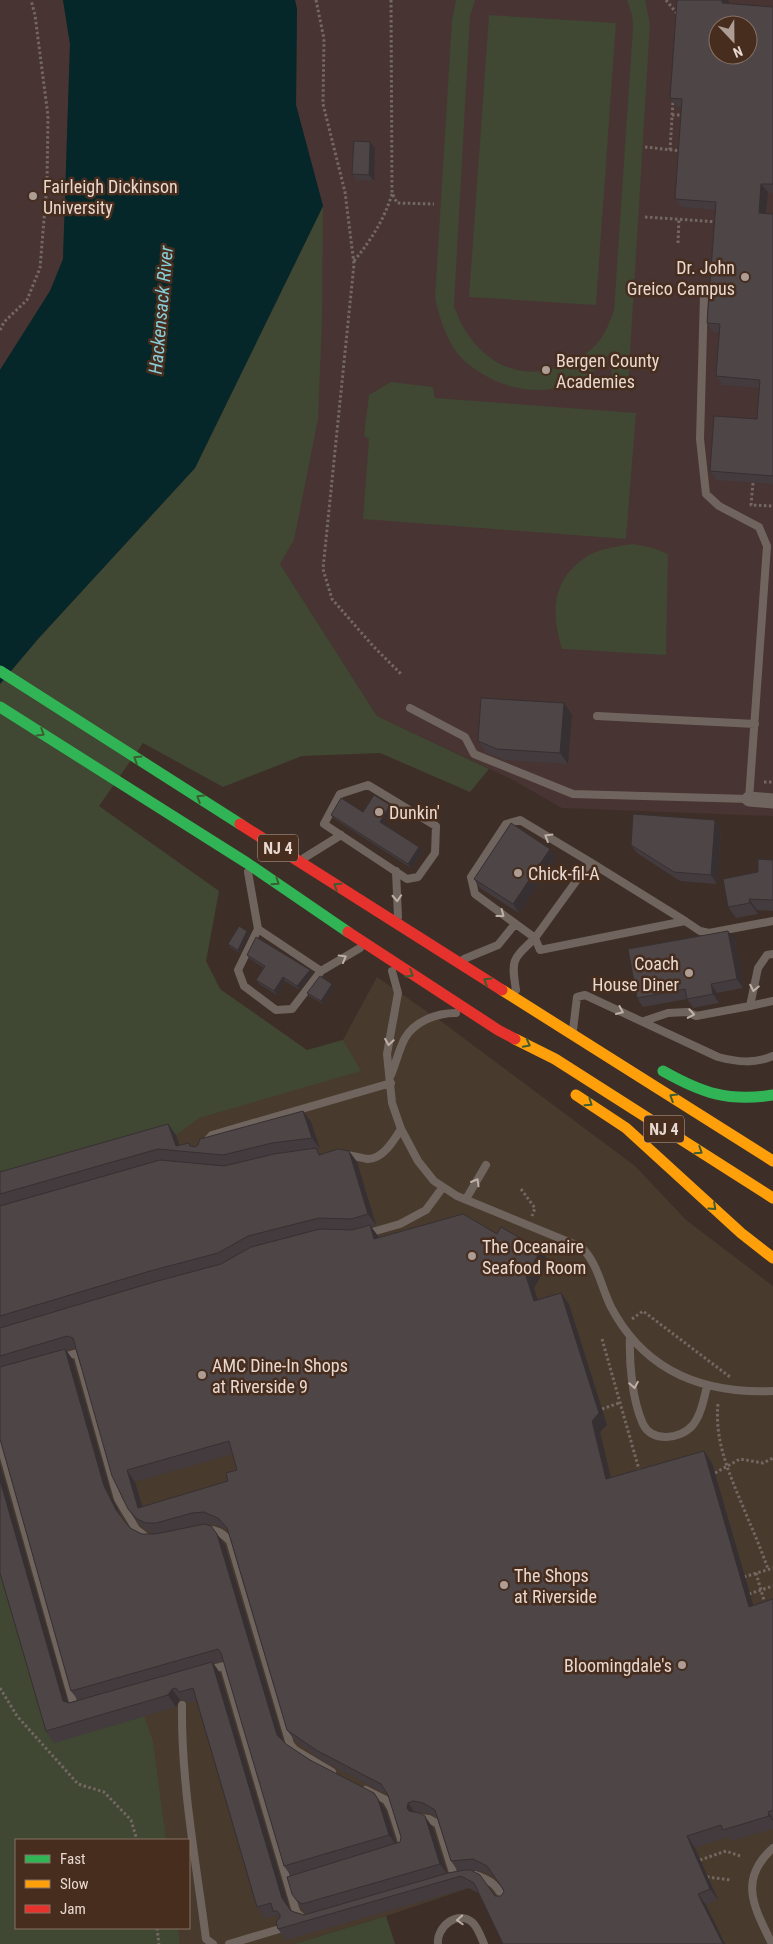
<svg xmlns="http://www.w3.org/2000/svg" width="773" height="1944" viewBox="0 0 773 1944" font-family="'Roboto Condensed',sans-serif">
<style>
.commercial{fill:#483a2d}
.education{fill:#483433;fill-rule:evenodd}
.green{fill:#404732}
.water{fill:#05272a}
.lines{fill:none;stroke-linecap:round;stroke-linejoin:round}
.path{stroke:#736862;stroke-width:3;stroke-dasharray:2.5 2.5;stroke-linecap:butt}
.lane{stroke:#70655e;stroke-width:8}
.street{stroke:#70655e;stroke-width:15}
.fast{stroke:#30b455;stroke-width:11}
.slow{stroke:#ff9f0a;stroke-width:11}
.jam{stroke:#e5322d;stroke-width:11}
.wall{fill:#433b3d;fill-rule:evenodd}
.shaded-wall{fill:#373032}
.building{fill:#4e4547;stroke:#373032;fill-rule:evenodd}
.oneway{stroke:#3e5c31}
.oneway2{stroke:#bfb0a7}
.poi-dot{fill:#ad9d94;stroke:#462d1e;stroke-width:2}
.labels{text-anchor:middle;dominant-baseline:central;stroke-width:5;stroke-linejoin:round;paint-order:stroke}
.shield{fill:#462d1e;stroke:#b8a59a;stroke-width:1}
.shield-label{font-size:16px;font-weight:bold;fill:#e9d8cf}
.poi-label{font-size:18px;fill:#e9d8cf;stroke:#462d1e;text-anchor:start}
.water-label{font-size:19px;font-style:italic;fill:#86cfda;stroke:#462d1e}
</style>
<rect width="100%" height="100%" fill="#3d2f27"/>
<path class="commercial" d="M377,977l65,45 193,144 51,54 87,66v658h-268l-23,-49 -13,-7 -83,28 -92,28h-155l-3,-16h53v-88h-69l-120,-66v-636l343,-98z"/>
<path class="education" d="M0,0h63l7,44 -7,216 -13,31 -50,79z
M295,0h478v816l-211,-8 -51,-29 -134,-63 -97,-152 14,-24 29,-334 -27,-101 1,-96zM718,25h30v30h-30z"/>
<path class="green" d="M456,0h19l-5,16 -16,290c17,49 59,80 110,59 13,-6 26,-12 35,-24 7,-9 11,-20 15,-31l19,-283 -1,-12 -5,-15h18l5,24 -22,363 -17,-2 1,-35c-7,9 -14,19 -23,25 -33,21 -72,19 -105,0 -10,-6 -20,-13 -27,-22 -12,-17 -18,-36 -22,-56l17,-277z
M489,15l127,8 -20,282 -127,-8z
M323,206l-1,115 -4,98 -24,121 -14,24 97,152 112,53 -19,23 -90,-39 -78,3 -79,31 -80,-44 -44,63 120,85 -13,70 14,28 87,61 36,-10 18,31 -162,47 -23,17 -176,51v-502l38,-45 157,-171z
M391,382l42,5 2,11 201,15 -10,126 -263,-20 6,-80 -5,-3 5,-41z
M633,544l20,4 15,6 -2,101 -104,-6c-10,-31 -11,-64 16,-86 4,-3 8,-7 13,-9 13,-6 27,-8 42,-10z
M0,1557l54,185 90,-26 9,25 13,99h-150v88h162l2,16h-180z
M386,1916l9,28h-101z"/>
<path class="water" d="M63,0h232l2,9 -1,96 27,101 -128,262 -157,171 -38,45v-314l50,-79 13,-32 7,-215z"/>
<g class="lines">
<path class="path" d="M316,0l8,39 -1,65 22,88 9,72 -31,305 9,30 41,47 28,28
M391,0l1,193 5,10 37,1
M666,0l12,15
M672,115h12
M645,147l36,4
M670,150l3,-49
M645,217l74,5
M678,243l1,-24
M354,261c17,-21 30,-41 38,-67
M0,330l4,-8 23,-22 13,-32 7,-85 1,-67 -13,-101 -4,-15
M753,483l-2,22 22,1
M764,782h9
M521,1189l14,19 -3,8
M632,1319l11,-8 87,66
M602,1339l38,134
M718,1404c-4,42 15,77 30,115 7,16 14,33 20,50
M602,1409l17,-6
M715,1473l25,-14 23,4 10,-5
M756,1573l9,31
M744,1577l29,-9
M749,1594l24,-8
M0,1688l17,28 61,68 26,8 27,28 6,20
M700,1860l26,-9 14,5
M707,1877l24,3
M157,1928l2,16"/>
<path class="lane" d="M410,708l55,29 9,17 99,40 176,5 18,-253 -8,-19 -40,-21 -13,-12 -6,-55 4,-144
M597,716l158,8
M368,785l68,41 -1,27 -17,24 -11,2 -83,-55 16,-30z
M304,858l37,-23
M396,871l2,46
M248,872l10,57 -20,41 6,16 32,24 16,-1 29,-38 39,-23
M685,921l-145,29 -5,-12 55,-76 95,59 15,10 9,2 64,-12
M258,929l63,42
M773,954l-6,1 -9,13 -8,38 23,-5
M464,959l34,-14 17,-21
M392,971l6,22 -11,61 5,49 9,26 17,32 16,20 23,15 124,51c17,16 20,40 30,60 34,65 92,87 162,84
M516,990c-5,-31 -4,-30 19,-52l-60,-44 -4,-17 35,-53 14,-4 70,42
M644,1021l24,-8 19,-1 9,4 54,-10
M573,1030l4,-33 8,-2 133,62c19,5 37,7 55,-1
M391,1075c5,-12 8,-26 14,-37 10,-17 32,-25 51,-25
M204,1144l8,-9 179,-52
M344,1155c8,0 16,3 24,4 15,0 26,-19 33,-30
M466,1199l20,-34
M365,1234l35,-10 26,-14 17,-23
M630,1336c-1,26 2,64 13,88 9,19 37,15 49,2 9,-10 12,-28 15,-40
M60,1358l17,-5 41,146 18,30 10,8
M0,1443l75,266 2,-1
M205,1530c12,-1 17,3 25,11l60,203 5,6 37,22
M208,1670l16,-4 71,242 2,5 7,6
M182,1705c-1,78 14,157 24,234l7,5
M366,1790l20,10 5,8 13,40
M420,1818l9,1 9,5 17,55 -3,1
M473,1874c20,7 24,11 33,29
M229,1944l54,-16
M438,1944c-2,-17 20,-35 35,-21 5,5 8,14 11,21
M772,1944c-17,-35 -35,-64 1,-96"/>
<path class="street" d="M749,799l24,2"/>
<path class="fast" d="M0,671l240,153
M0,707l247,156 101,69
M663,1071c39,22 65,31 110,24"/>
<path class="slow" d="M502,990l271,171
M515,1039l40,20 218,139
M576,1095l50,33 115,105 32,25"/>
<path class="jam" d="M240,824l262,166
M348,932l150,98 17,9"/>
</g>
<path class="wall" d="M677,0h51l1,2v2l44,3v186l-5,-1 -2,22h7v270l-57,-4 -6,-9 47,-52 2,-31 -37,-3 -6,-9 3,-44h-6l-6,-9 9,-113 -35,-3 -6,-8 7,-92h-6l-6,-9z
M370,142l5,6 -1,33 -18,-1 -4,-6z
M564,703l8,12 -4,49 -63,-4 -19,-7 -8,-12z
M390,805l3,4 -10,15 39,27 -11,17 -78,-50 -2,-3 32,-3z
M715,820l6,9 -4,55 -37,-3 -43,-28 -6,-8z
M556,857l-37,56 -39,-25 -6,-9z
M773,860v51l-16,-1 1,4 -22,4 -8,-11 30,-35z
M249,934l-9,19 -10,-6 -2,-3z
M735,939l8,49 -26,5 2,10 -26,5 -6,-9 -44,8 -6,-9z
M247,955l63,15 2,3 -12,17 -15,-9 -8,14 -18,-11 -3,-4 8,-12 -14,-9z
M334,987l-11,17 -14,-8 -2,-3z
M303,1111l8,11 9,27h-3l3,5 29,-3 8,11 19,63 -5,2 8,11 118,-4 44,16 8,11 -15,27 4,12 23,-7 8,11 38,121 -7,7 11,46 101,-15 41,142 20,-6v230l-42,12 -3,-4 -33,11 23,52 -12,5 19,39h-222l-25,-51 -9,-5 -183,52 -8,-11 1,-9 -3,-5 -11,4 -8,-12 -60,-206 -10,2 -3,-3h-4l-4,7 -122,36 -8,-12 22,-28 10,-3 -7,-9 -71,-252v-267l168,-48 8,11 3,10 12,1 4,1zM75,1348l53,161 8,11 9,10 9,4h-12l-12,-6 -8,-11 -10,-20 -39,-137 -7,-10zM233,1454l4,16 -9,11 -86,26 -7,-25zM206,1524h6l14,5 2,3 59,198 8,11 29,21 64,33 13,42 -1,5 -4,1 -10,-33 -4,-6 -72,-44 -24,-16 -3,-3 -58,-196 -8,-11zM224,1661l60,205 7,10 1,18 13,19 3,1 -4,1 -13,-4 -2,-2 -69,-236 -6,-9zM421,1812l10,2 6,4 14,43 7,10 -11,2 -14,-45 -14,-15zM473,1871h8l14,6 8,12 1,3 -3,4h-6z"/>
<path class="shaded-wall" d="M722,0h6l1,2 -1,10 -6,-9z
M370,142l5,6 -1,33 -5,-6z
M761,184l7,8 -3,30 -6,-9z
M564,703l8,12 -4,49 -8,-11z
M390,805l3,4 -11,17 -2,-4z
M715,820l6,9 -4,55 -6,-9z
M419,847l3,4 -11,17 -3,-4z
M550,849l6,8 -37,56 -6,-9z
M749,899l8,11 1,4 -8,-11z
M247,931l2,3 -9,19 -2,-3z
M728,931l7,8 8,49 -6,-9z
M310,970l2,3 -12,17 -3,-4z
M283,977l2,4 -8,14 -3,-4z
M332,984l2,3 -11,17 -2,-3z
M711,984l6,9 2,10 -6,-9z
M303,1111l8,11 9,27 -8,-11z
M168,1124l8,11 5,16 -5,-5z
M349,1151l8,11 19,63 -8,-11z
M370,1225l8,11 4,15 -8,-12z
M541,1250l8,11 -15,27 8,25 -8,-12 -8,-25z
M561,1293l8,11 38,121 -7,7 14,59 -8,-12z
M65,1349l8,11 39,137 12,25 -8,-12 -12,-24z
M704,1451l8,12 45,155 -8,-11z
M0,1464l71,249 -8,-12 -63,-221z
M127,1470l8,12 11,37 -8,-11z
M217,1534l8,11 60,201 -8,-11z
M212,1662l8,11 70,237 -8,-12z
M172,1689l8,11 -4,7 -8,-12z
M374,1793l12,17 11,36 -8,-11z
M408,1803l8,11 -1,6 -8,-12z
M768,1812l5,7v2l-4,-5z
M425,1816l8,12 15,47 -8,-11z
M687,1836l8,12 23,52 -8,-11z
M698,1894l8,11 19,39h-2z"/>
<path class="building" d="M677,0h45v3l51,4v177h-12l-2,29 14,1v262l-63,-5 4,-55 43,3 3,-39 -44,-4 4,-52 -13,-1 9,-121 -41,-3 7,-100 -12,-1zM718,25h30v30h-30z
M354,141l16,1 -1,33 -17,-1z
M481,698l83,5 -4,50 -63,-4 -19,-8z
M374,795l16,10 -10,17 39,25 -11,17 -77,-49 10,-17 22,14z
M633,814l82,6 -4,55 -37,-3 -43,-27z
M511,823l39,26 -37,55 -39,-25z
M758,859l15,1v40l-24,-1 1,4 -22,4 -5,-28 35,-7z
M239,926l8,5 -9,19 -10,-6z
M728,931l9,48 -26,5 2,10 -26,5 -2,-10 -48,9 -9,-49z
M256,937l54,33 -13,16 -14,-9 -9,14 -18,-11 9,-14 -18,-11z
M320,976l12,8 -11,17 -14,-8z
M303,1111l9,27 -40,5 -49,12 -65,-6 -158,45v-22l168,-48 8,22 13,-3 1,3 5,1 3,-2 2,-6z
M316,1148l3,7 19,-6 11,2 19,63 -17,5 -32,-1 -71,18 -30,17 -68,18 -150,45v-110l160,-46 64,6 50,-12z
M463,1214l34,20 4,-7 40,23 -15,26 8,25 27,-8 38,120 -7,8 14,58 98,-28 45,156 24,-8v211l-5,2 1,4 -46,14 -2,-5 -34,11 23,53 -12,5 25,50h-220l-29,-61 -13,-7 -183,53 -2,-7 4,-4v-3l-3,-4h-4l-2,-8 -14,4 -64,-219 -14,4 -3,-4 -4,1 -4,6 -122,36 -46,-158v-93l63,221 6,2 143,-41 70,236 9,13 13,4 144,-42 17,-3h6l9,5 15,21h6l3,-4 -1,-3 -16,-23 -14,-7 -22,2 -16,-51 -12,-7 -10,-2 -5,2 -1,5 2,3 10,2 6,3 15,48 -138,40 -5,-3 -5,-7 -5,-17 113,-35 1,-5 -13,-42 -7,-11 -65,-34 -29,-20 -57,-193 -3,-9 -9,-10 -14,-6 -12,1 -36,10h-10l-9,-4 -9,-10 -16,-33 -39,-138 -6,-2 -67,20v-28l154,-46 67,-18 30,-17 69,-18 32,1 18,-5 4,14zM229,1441l8,29 -11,3 2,8 -90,27 -11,-38z
M65,1349l39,137 12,24 14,18 12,6h14l48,-10 7,2 6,8 60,201 9,9 24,16 64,33 4,6 11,36 -105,31 -63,-213 -3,-4 -147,42 -71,-252v-72z"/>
<defs><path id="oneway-chevron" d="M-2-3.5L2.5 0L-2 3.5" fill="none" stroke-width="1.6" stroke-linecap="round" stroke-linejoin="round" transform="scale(1.25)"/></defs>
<g class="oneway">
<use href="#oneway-chevron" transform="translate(41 733) rotate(32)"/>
<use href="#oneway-chevron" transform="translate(137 759) rotate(-148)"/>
<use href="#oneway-chevron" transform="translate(200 798) rotate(-148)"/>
<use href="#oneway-chevron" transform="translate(276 882) rotate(34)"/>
<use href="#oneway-chevron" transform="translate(337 886) rotate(-147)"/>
<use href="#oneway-chevron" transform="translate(410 974) rotate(32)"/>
<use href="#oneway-chevron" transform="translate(487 981) rotate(-148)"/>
<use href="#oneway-chevron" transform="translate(527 1044) rotate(27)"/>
<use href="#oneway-chevron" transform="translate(673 1097) rotate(-148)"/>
<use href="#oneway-chevron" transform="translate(589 1103) rotate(34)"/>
<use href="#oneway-chevron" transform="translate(699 1151) rotate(33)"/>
<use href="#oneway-chevron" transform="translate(713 1207) rotate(42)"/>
</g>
<g class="oneway2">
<use href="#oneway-chevron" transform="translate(548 837) rotate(-149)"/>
<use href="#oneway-chevron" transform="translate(397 898) rotate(87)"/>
<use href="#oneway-chevron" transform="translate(501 914) rotate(37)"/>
<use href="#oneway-chevron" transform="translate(343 958) rotate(-29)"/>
<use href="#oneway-chevron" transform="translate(754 988) rotate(101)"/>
<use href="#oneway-chevron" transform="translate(620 1011) rotate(24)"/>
<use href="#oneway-chevron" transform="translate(691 1014) rotate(10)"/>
<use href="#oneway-chevron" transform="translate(389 1042) rotate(99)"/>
<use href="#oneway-chevron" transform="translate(476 1182) rotate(-60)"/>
<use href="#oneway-chevron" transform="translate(634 1385) rotate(80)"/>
<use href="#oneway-chevron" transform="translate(460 1920) rotate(177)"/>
</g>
<g class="poi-dot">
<circle cx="33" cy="196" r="5"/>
<circle cx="745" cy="277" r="5"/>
<circle cx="546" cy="370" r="5"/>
<circle cx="379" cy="812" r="5"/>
<circle cx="518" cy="873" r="5"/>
<circle cx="689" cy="973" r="5"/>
<circle cx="472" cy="1256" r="5"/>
<circle cx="202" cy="1375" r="5"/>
<circle cx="504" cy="1585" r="5"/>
<circle cx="682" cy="1665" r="5"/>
</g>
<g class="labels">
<g class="shield">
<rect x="258" y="834.5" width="40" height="27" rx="4"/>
<rect x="644" y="1115.5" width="40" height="27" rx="4"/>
</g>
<g class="shield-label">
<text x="278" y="848">NJ 4</text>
<text x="664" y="1129">NJ 4</text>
</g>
<g class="poi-label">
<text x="43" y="186">Fairleigh Dickinson<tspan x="43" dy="21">University</tspan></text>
<text x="735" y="267" text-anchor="end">Dr. John<tspan x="735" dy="21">Greico Campus</tspan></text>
<text x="556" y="360">Bergen County<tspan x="556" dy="21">Academies</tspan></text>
<text x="389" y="812">Dunkin'</text>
<text x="528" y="873">Chick-fil-A</text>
<text x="679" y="963" text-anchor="end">Coach<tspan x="679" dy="21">House Diner</tspan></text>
<text x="482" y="1246">The Oceanaire<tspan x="482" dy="21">Seafood Room</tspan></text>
<text x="212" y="1365">AMC Dine-In Shops<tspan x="212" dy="21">at Riverside 9</tspan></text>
<text x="514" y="1575">The Shops<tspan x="514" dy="21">at Riverside</tspan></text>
<text x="672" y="1665" text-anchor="end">Bloomingdale's</text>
</g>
<g class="water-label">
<text transform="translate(161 310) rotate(-85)">Hackensack River</text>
</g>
</g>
<rect x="15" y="1839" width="175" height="90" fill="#462d1e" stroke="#877165"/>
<rect x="25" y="1855" width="25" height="8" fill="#30b455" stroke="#877165"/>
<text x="60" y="1864" font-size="15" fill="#e9d8cf">Fast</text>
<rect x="25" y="1880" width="25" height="8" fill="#ff9f0a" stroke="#877165"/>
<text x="60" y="1889" font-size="15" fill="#e9d8cf">Slow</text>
<rect x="25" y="1905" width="25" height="8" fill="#e5322d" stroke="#877165"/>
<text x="60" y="1914" font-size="15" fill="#e9d8cf">Jam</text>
<g transform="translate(733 40) rotate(158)"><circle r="24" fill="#462d1e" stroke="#877165"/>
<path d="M0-4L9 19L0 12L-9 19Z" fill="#ad9d94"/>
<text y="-8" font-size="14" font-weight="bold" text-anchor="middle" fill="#e9d8cf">N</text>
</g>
</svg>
